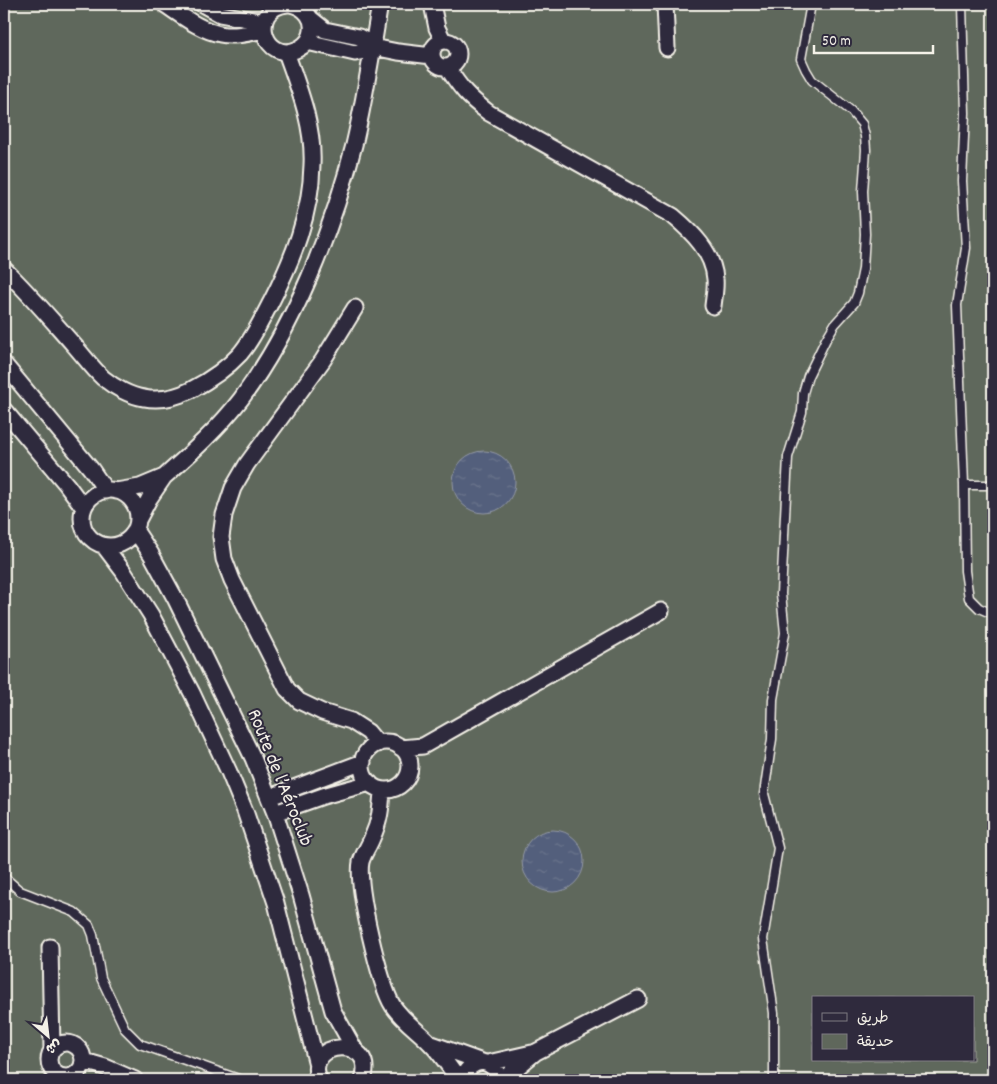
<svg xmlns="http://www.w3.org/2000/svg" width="997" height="1084" viewBox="0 0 997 1084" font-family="Dekko,'Playpen Sans Arabic',sans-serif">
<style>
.green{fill:#5f675b;stroke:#aaaca2;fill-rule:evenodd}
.water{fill:url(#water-ripples);stroke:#9399a7}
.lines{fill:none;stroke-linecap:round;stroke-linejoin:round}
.service-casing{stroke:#f4f1e8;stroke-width:11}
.minor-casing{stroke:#f4f1e8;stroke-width:19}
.service{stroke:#2f2a3d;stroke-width:8}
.minor{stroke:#2f2a3d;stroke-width:15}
.labels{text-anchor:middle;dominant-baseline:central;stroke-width:4;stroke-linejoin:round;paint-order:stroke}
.street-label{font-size:20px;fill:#f4f1e8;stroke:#2f2a3d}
</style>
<defs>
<pattern id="water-ripples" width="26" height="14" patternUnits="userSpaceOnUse" patternTransform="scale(1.25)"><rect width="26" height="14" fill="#535f7b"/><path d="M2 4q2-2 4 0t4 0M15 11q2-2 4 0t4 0" fill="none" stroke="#6c768e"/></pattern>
</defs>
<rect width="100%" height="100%" fill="#2f2a3d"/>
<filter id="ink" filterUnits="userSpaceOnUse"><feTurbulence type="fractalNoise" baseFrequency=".02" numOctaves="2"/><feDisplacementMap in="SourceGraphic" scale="10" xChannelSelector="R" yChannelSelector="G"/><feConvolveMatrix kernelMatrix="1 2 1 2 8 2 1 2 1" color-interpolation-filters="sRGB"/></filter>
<g filter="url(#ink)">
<path class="green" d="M4,4h989v1076h-989zM813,998h160v62h-160z"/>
<path class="water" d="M453 482a31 31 0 1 1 62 0a31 31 0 1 1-62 0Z
M522 861a31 31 0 1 1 62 0a31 31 0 1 1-62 0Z"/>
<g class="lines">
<defs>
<path id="service" d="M962,4l3,109 -3,68 4,67 -9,57 7,180 1,86 4,27 10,10 14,6
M964,485h29
M4,877l16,14 54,21 15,13 4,10 8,43 24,51 15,15 101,36
M774,1080v-67l-11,-74 15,-91 -14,-54 8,-55 1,-40 12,-66 -4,-39 7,-137 14,-45 1,-19 5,-17 18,-37 9,-15 19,-21 4,-10 5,-24 2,-35 -2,-43 3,-41 -1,-14 -3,-12 -11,-13 -39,-31 -6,-10 -5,-11 10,-55"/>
<path id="minor" d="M164,4c17,11 35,26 56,30 14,3 30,-1 44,-4
M202,4l18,10 44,8
M287,4c-40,5 -22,61 11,45 6,-3 11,-8 13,-14 5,-16 -6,-28 -21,-31
M432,4l5,24 6,12
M665,4l2,44
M310,18l15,12 34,7 19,11 20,4 34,4
M432 54a13 13 0 1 1 26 0a13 13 0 1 1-26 0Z
M307,42l48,11 23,-5
M447,67c14,22 21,30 42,46l184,103c19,16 40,36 42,63 1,8 -1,18 -2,27
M4,269c24,23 46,49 69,75 10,11 19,24 30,34 11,9 27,18 41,20 16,3 33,-1 47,-8 17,-9 36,-22 49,-36 13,-15 22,-35 31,-52 22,-43 40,-88 41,-137 2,-39 -13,-76 -26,-113
M355,308l-32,52 -76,104 -14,24 -9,27 -3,22 3,22 8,21 55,109 12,12 23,11 29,9 17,11 10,12
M4,364l87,105 15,22
M4,410l63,75 17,23
M164,477c27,-24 55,-49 77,-78 53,-71 91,-168 113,-254 11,-46 18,-94 26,-141
M82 518a28 28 0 1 1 56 0a28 28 0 1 1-56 0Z
M116,491l24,-4 24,-10 -15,22 -11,21
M135,530l16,24 25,46 77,158 22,55 26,82 32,116 23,41
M104,546l19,25 28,44 41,78 37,79 16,39 31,92 41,162
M362 766a24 24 0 1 1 48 0a24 24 0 1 1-48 0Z
M401,748l22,-2 238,-135
M382,790c-1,18 -2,31 -10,48 -3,8 -9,16 -11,24 -5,24 19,124 32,144 11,16 26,25 38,38 11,11 19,24 28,36
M270,797l93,-35
M275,813l48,-17 47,-13
M50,947l2,102
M49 1060a17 17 0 1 1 34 0a17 17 0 1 1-34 0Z
M432,1044l50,18
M84,1061l21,6 30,13
M488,1063l44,-10
M319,1080c-17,-40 59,-46 44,0
M464,1080c0,-11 8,-16 18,-18 10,2 16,8 16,18
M502,1080l34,-28 102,-53"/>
</defs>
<use href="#service" class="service-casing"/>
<use href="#minor" class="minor-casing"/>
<use href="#service" class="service"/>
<use href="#minor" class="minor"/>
</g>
</g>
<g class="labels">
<g class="street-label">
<text transform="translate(279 778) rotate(68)">Route de l’Aéroclub</text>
</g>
</g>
<rect width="997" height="1084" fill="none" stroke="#2f2a3d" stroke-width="20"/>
<rect x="10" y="10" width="977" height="1064" fill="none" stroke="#f4f1e8" stroke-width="2" filter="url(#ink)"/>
<rect x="812" y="996" width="162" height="65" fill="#2f2a3d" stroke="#7e7a81"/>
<rect x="822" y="1013" width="25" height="8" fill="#2f2a3d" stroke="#7e7a81"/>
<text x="857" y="1022" font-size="15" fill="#f4f1e8">طريق</text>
<rect x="822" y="1034" width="25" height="15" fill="#5f675b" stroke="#7e7a81"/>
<text x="857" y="1046" font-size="15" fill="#f4f1e8">حديقة</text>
<g transform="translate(48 1036) rotate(152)" stroke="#2f2a3d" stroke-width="4" paint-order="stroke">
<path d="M0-4L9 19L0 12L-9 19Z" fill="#f4f1e8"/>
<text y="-8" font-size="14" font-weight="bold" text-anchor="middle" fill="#f4f1e8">ش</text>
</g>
<path d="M814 45v8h119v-8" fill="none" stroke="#f4f1e8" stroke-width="2.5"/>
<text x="822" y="45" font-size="15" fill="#f4f1e8" stroke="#2f2a3d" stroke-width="4" paint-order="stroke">50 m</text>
</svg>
